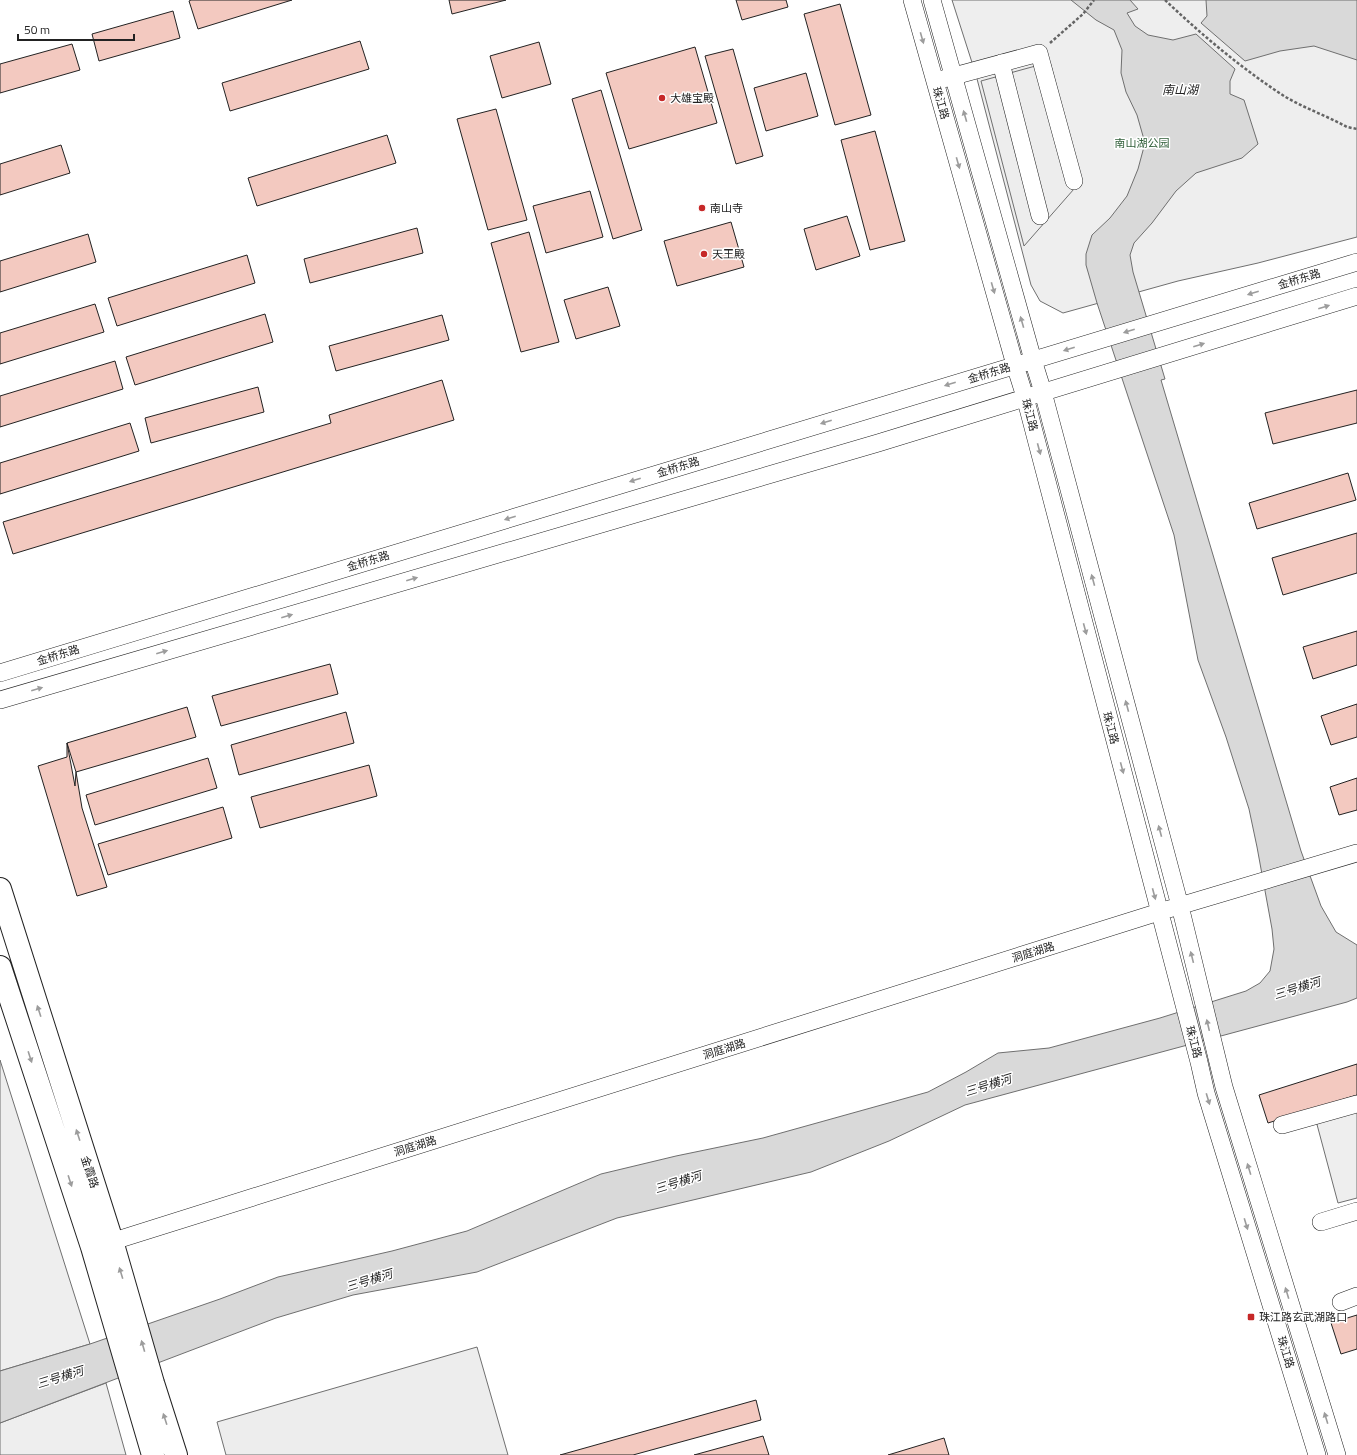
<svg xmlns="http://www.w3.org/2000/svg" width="1357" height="1455" viewBox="0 0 1357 1455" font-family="'Titillium Web','Noto Sans SC',sans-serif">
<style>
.green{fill:#eee;stroke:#6f6f6f}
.parking{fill:#ededed;stroke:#6f6f6f}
.water{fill:#d9d9d9;stroke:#6f6f6f}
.building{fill:#f3c9c0;stroke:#222}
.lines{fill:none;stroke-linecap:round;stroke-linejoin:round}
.minor-casing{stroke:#222;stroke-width:18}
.major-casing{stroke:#222;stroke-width:24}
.path{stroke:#646464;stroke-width:2.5;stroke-dasharray:3 2;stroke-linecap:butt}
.minor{stroke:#fff;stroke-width:17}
.major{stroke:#fff;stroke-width:22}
.oneway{fill:#9c9c9c}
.poi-dot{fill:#c62828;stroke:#fff;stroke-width:1.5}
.labels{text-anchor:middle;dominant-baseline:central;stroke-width:3;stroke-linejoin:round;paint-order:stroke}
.poi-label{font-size:11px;fill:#222;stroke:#fff;text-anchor:start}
.street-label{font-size:11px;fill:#222;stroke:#fff}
.park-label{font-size:11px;fill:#2f5e38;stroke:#fff}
.water-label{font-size:12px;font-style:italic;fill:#222;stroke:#fff}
</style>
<rect width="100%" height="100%" fill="#fff"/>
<path class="green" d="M952,0h405v237l-99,26 -80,18 -115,32 -23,-12 -9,-16 -55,-210z
M0,1060l90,284 -90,27z
M1357,1106v92l-19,5 -23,-86z
M106,1383l20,72h-126v-32z"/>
<path class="parking" d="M1050,62l31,119 -57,65 -43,-165z
M477,1347l31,108h-282l-9,-33z"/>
<path class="water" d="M1071,0h59l8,9 -11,4 8,13 13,9 25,5 23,-6 39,35 -5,12v13l14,6 14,44 -16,14 -46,15 -20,18 -24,32 -18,20 -4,12 3,17 32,107 -4,1 140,471 20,55 15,26 21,13v53l-10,4 -382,103 -76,36 -78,31 -194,46 -140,54 -124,23 -77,23 -276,105v-52l90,-27 130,-45 58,-22 114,-26 75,-20 134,-57 75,-18 87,-18 165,-46 38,-20 32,-19 51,-5 111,-30 86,-27 14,-8 10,-12 4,-22 -2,-20 -15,-82 -8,-38 -23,-72 -28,-77 -24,-125 -77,-232 -11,-38v-11l6,-19 18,-17 17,-22 11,-27 7,-26 -8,-28 -11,-23 -5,-19 1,-23 -8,-20 -18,-10z
M1206,0h151v60l-43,-14 -34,5 -35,10 -44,-38 6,-7z"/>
<path class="building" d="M191,0h101l-94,29 -9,-28z
M449,0h57l-54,14z
M736,0h50l2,7 -46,13z
M840,4l31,111 -36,10 -31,-111z
M173,11l7,27 -81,23 -7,-27z
M360,41l9,28 -139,42 -8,-28z
M539,42l12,42 -49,14 -12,-42z
M72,44l8,26 -80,23v-29z
M695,47l22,76 -88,26 -23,-76z
M733,49l30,107 -27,8 -31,-108z
M806,73l12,43 -52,15 -12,-43z
M601,90l41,140 -29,9 -41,-140z
M496,109l31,111 -39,10 -31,-111z
M875,131l30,110 -35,9 -29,-110z
M387,135l9,28 -139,43 -9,-28z
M61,145l9,28 -70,22v-31z
M590,191l13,46 -57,16 -13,-47z
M847,216l13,40 -44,14 -12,-41z
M731,222l13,45 -67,19 -13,-45z
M417,228l6,25 -113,30 -6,-24z
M529,232l30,110 -38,10 -30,-109z
M88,234l8,28 -96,30v-31z
M247,255l8,28 -138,43 -9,-28z
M608,287l12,39 -44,13 -12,-39z
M95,304l9,28 -104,32v-31z
M265,314l8,28 -138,43 -9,-28z
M442,315l7,25 -113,31 -7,-25z
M115,361l8,28 -123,38v-31z
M442,380l12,40 -441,134 -10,-32 328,-99 -2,-8z
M258,387l6,25 -113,31 -6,-25z
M1357,390v33l-84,21 -8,-31z
M130,423l9,28 -139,43v-31z
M1348,473l8,27 -99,29 -8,-26z
M1357,533v40l-74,22 -11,-37z
M1357,631v34l-44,14 -10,-32z
M330,664l8,30 -117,32 -9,-30z
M1357,704v33l-26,8 -10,-29z
M187,707l9,30 -120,35 -9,-29z
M346,712l8,31 -115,32 -8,-30z
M67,743l8,43 1,-14 6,36 25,79 -30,9 -39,-130 29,-9z
M208,758l9,30 -122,37 -9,-30z
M369,765l8,31 -117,32 -9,-31z
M1357,778v32l-18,5 -9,-28z
M223,807l9,31 -124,37 -10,-31z
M1357,1064v31l-89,28 -9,-28z
M1357,1315v34l-16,5 -10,-31z
M756,1400l5,20 -128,35h-73z
M763,1436l6,19h-75z
M944,1438l5,17h-61z"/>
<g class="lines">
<defs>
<path id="minor" d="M912,0l103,365 10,32 174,665 7,31 111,362
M932,0l101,360 10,32 137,514 44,181 113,368
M1001,63l39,153
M943,79l96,-26 35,128
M0,673l1357,-411
M0,700l878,-257 479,-147
M1282,1125l75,-21
M1321,1222l36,-11
M101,1245l1058,-333 198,-59
M1341,1302l16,-6"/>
<path id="major" d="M0,889l112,352 41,142 23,72
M0,967l92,280 61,208"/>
</defs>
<use href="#minor" class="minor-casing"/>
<use href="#major" class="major-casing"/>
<path class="path" d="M1165,0c37,35 76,68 119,96 20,12 43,20 63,31l10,2
M1050,43l33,-29 11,-14"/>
<use href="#minor" class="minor"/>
<use href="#major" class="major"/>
</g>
<defs><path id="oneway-solid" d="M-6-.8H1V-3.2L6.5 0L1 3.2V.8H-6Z"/></defs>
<g class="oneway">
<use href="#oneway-solid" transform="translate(922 38) rotate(74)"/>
<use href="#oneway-solid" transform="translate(965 116) rotate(-106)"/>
<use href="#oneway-solid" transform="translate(958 163) rotate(74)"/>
<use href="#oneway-solid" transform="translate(993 288) rotate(74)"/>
<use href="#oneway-solid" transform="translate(1253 293) rotate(163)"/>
<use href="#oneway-solid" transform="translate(1324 307) rotate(-17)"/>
<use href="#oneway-solid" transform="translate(1022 322) rotate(-106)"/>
<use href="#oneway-solid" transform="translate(1129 331) rotate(163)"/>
<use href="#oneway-solid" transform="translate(1199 345) rotate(-17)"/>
<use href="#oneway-solid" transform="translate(1069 349) rotate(163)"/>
<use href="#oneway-solid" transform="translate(950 384) rotate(163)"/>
<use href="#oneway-solid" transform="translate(826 422) rotate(163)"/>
<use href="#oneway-solid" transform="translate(1039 449) rotate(75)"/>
<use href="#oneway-solid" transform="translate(635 480) rotate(163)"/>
<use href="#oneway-solid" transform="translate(510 518) rotate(163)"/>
<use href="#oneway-solid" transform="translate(412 579) rotate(-16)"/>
<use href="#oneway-solid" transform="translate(1093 580) rotate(-105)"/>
<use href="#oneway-solid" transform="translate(287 616) rotate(-16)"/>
<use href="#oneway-solid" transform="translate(1085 629) rotate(75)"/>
<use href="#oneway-solid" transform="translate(162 652) rotate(-16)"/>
<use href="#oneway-solid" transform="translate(37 689) rotate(-16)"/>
<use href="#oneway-solid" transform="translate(1127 706) rotate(-105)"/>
<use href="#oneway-solid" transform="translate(1122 768) rotate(75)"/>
<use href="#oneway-solid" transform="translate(1160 831) rotate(-105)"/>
<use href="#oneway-solid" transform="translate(1154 894) rotate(75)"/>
<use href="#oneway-solid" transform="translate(1192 957) rotate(-104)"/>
<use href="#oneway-solid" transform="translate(39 1011) rotate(-108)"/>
<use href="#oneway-solid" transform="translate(1208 1025) rotate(-103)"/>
<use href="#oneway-solid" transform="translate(30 1057) rotate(72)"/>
<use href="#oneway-solid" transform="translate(1208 1099) rotate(73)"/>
<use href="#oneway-solid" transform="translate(78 1135) rotate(-108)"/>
<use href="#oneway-solid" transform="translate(1249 1169) rotate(-107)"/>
<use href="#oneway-solid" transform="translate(70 1181) rotate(72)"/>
<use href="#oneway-solid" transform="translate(1246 1224) rotate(73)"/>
<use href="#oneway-solid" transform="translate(121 1273) rotate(-107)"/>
<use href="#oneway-solid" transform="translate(1287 1293) rotate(-107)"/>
<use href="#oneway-solid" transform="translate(143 1346) rotate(-106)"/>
<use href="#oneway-solid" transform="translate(1326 1418) rotate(-107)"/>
<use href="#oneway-solid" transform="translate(165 1419) rotate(-108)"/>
</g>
<g class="poi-dot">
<circle cx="662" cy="98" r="4"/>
<circle cx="702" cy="208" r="4"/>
<circle cx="704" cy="254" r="4"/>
<rect x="1247" y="1313" width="8" height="8" rx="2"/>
</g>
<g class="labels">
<g class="poi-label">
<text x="670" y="98">大雄宝殿</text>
<text x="710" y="208">南山寺</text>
<text x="712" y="254">天王殿</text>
<text x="1259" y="1317">珠江路玄武湖路口</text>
</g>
<g class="street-label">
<text transform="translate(941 103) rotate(74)">珠江路</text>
<text transform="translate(1299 279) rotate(-17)">金桥东路</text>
<text transform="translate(989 373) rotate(-17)">金桥东路</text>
<text transform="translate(1030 415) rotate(75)">珠江路</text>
<text transform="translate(678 467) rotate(-17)">金桥东路</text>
<text transform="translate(368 561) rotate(-17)">金桥东路</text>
<text transform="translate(58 655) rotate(-17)">金桥东路</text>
<text transform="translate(1111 728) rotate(75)">珠江路</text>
<text transform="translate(1033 952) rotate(-17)">洞庭湖路</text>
<text transform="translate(1194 1042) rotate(75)">珠江路</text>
<text transform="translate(724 1049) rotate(-17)">洞庭湖路</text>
<text transform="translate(415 1146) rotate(-17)">洞庭湖路</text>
<text transform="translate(90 1172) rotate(72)">金霞路</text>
<text transform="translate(1286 1352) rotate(73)">珠江路</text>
</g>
<g class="park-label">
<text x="1142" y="143">南山湖公园</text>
</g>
<g class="water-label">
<text x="1180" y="89">南山湖</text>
<text transform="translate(1297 988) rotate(-17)">三号横河</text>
<text transform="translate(988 1085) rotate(-17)">三号横河</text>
<text transform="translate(678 1182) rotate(-17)">三号横河</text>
<text transform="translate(369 1280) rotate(-17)">三号横河</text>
<text transform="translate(60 1377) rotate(-17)">三号横河</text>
</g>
</g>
<path d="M18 34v6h116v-6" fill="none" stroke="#222222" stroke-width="2"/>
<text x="24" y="34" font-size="12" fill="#222222" stroke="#ffffff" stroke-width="3" paint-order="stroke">50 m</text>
</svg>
